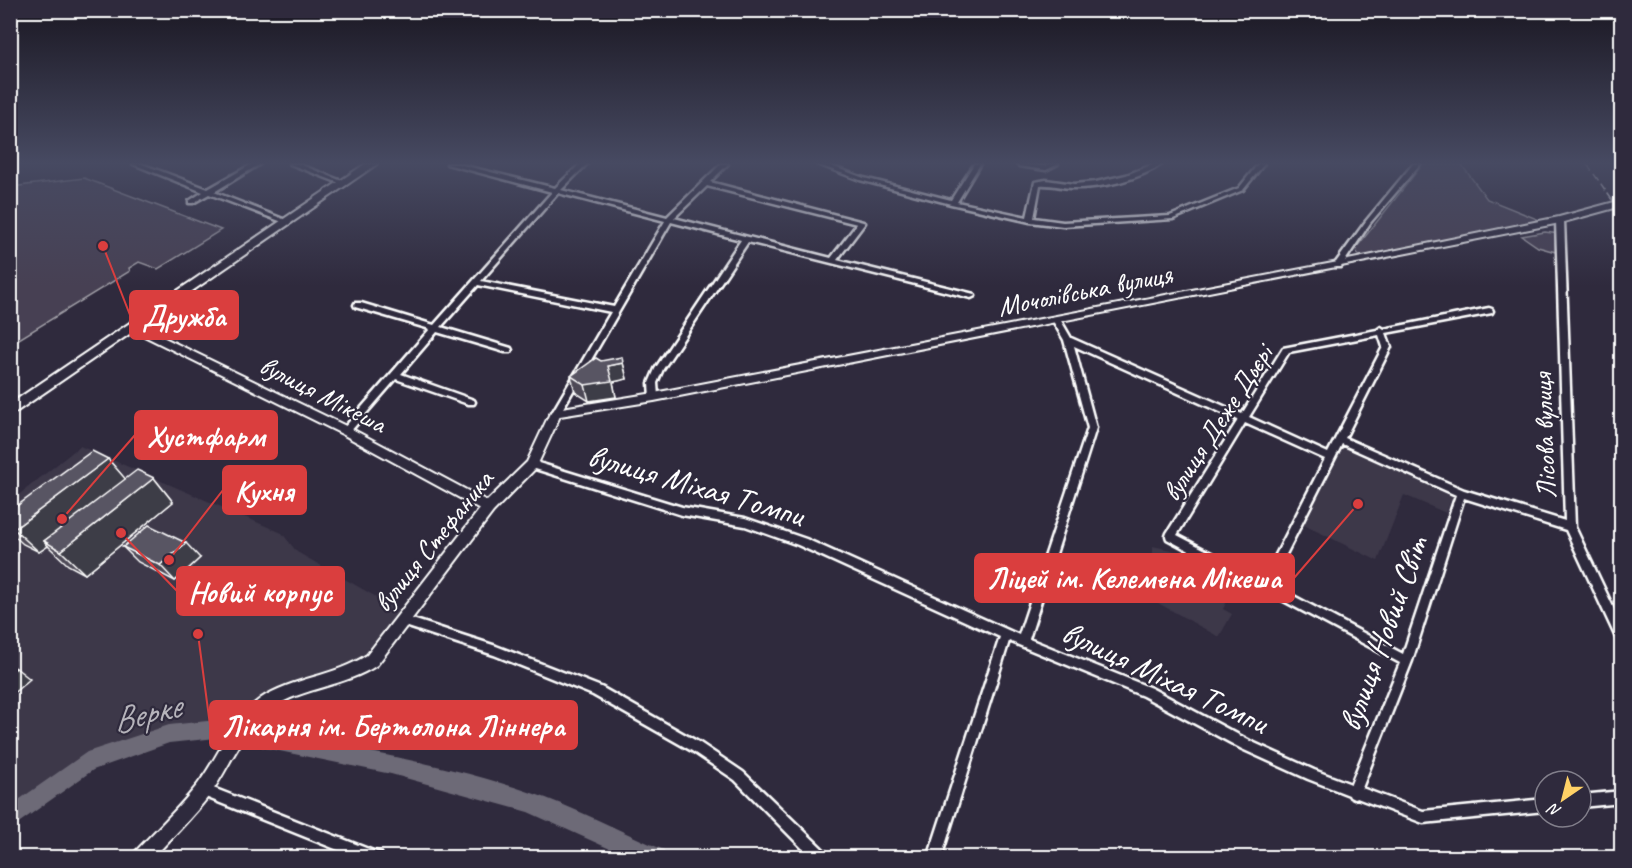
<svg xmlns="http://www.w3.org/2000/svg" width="1632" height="868" viewBox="0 0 1632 868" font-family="Caveat,sans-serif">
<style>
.built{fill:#3c3749}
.green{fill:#464152;stroke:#a2a0a8;stroke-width:1.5}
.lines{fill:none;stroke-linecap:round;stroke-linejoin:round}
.river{fill:#6d6a77;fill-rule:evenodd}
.minor-casing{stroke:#fff;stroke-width:5}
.major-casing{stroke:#fff;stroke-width:4}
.highway-casing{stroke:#fff;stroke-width:4}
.minor{fill:#2f2a3d;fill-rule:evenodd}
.major{fill:#2f2a3d;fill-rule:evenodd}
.highway{fill:#2f2a3d;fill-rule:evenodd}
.rail{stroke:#fff;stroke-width:1.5;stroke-dasharray:8 4;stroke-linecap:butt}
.wall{fill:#4d4956;stroke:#fff;stroke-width:1.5}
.shaded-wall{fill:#3e3c46;stroke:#fff;stroke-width:1.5}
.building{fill:#595564;stroke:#fff;stroke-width:1.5}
.labels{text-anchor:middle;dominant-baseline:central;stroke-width:4.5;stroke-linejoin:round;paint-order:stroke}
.street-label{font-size:28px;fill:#fff;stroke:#2f2a3d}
.near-street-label{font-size:33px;fill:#fff;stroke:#2f2a3d}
.near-water-label{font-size:36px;font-style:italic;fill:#b6b4bb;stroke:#2f2a3d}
.leader{fill:none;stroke:#da3e3e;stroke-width:2}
.callout-dot{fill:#da3e3e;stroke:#2f2a3d;stroke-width:2}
.callout{fill:#da3e3e;stroke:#da3e3e;stroke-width:2}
.callout-label{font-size:30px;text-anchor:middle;font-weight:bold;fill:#fff}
</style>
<rect width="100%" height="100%" fill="#2f2a3d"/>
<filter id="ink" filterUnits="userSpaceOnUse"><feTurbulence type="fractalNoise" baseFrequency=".0167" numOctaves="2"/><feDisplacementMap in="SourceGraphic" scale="12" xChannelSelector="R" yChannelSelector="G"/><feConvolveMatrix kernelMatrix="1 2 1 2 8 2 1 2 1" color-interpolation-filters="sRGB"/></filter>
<g filter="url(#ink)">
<path class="built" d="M80,446l202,87 15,19 106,60 -35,44 -130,67 -10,-2 -57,6 -83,28 -77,56v-310z
M1344,446l109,49 -7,18 -42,-18 -26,66 -74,-36z
M1153,546l31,7 54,28 -15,28 9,5 -13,23 -88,-49 22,-35z"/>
<path class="green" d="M1423,164h38l26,35 55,22 -178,35 -7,-2 -1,-6z
M84,178l137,52 -63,39 -19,-7 -10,6 1,3 -119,73v-157z
M1545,232l14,2v19l-21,-6 -16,-11z"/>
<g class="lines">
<path class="river" d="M226,719c100,28 204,39 303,73 46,15 90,39 135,58l3,8h-37l-102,-46 -137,-38 -126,-26 -39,-11 -57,6 -76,27 -83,59v-23l77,-54 82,-27z"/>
<defs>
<path id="minor" d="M133,164h9l66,25 44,-25h8l-46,28 77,30 -2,1h-4l-76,-29 -16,9h-4v-2l14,-9z
M290,164h9l48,19 -1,1h-4z
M447,164h11l97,24 25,-24h7l-26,26 106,27 54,-53h7l-18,18 153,40 2,1 -28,37 137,34 1,2 -4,2 -223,-56 -85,127 -6,14 1,14 -4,3 -4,-3 -1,-14 6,-14 86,-129 -70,-18 -112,193h-6l-1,-2 59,-101 -133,-27 -37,42 70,21 1,2 -1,2h-6l-68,-20 -36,42 73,26 1,2 -1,2h-6l-72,-25 -47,54h-6l-1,-2 1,-2 87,-100 -75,-22 -1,-2 1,-2h6l73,22 118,-133zM707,186l150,38 -26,34 -157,-40zM558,193l107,28 -51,86 -133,-26z
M817,164h9l38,14 87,22 23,-36h6l-23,38 70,15 8,-35 11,-2 28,4 22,-2 30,-7 28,-11h8c-21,15 -63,25 -89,24 -11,0 -22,-4 -33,-3l-6,33 29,4 107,-6 69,-28 19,-24h6l-21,26 -70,29 -110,7 -33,-4 -79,-18 -91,-24z
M1016,164l29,2 4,-2h9l-12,6 -27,-4z
M1413,164h7l-50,59 -29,44h-6l-1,-2 32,-44z
M1560,218l4,2 11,307 47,99v18l-4,-2 -52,-112 -102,-32 -52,163 -50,127 61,23 122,-12v12l-122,12 -66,-25 -3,1 -4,-2 -1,-2 -41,-16 -66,-30 -99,-53 -134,-55 -68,217h-13l72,-221 -202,-92 -53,-19 -63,-11 -153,-48 -2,-2 2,-2 3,-2 150,46 63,11 61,21 213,96 69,-207 -24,-88 -11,-19 1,-2h6l11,19 171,76 41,-66 94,-18 4,-3 3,2 105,-21 3,1 1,2 -1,2 -106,20 5,14 -46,91 119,52 101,31 -9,-301zM1379,335l4,12 -55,106 -79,-36 40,-65zM1074,346l164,74 -71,113 -1,3 1,3 92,49 1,2 5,1 135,72 -49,121 -37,-14 -64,-29 -99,-53 -122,-49 67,-211zM1245,423l80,36 -62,121 -86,-45zM1342,444l114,51 -53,159 -132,-70z
M403,616l93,30 105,41 99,56 43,29 84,81 1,5h-16l-77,-78 -43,-29 -99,-56 -99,-40 -95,-31 -1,-3 1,-3z
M203,784l173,68 5,1 1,5h-24l-155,-62 -4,-2 -2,-4 2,-4z
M1622,791v12l-41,4v-12z"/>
<path id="major" d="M1622,200v6l-62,17 -906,178 -94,15 -24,52 -43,44 -116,153c-33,22 -73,22 -105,43 -29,20 -41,57 -61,85 -17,23 -38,43 -58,65h-20l2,-6c21,-22 44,-44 63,-68 21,-28 33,-64 62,-85 33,-22 74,-22 107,-44l113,-146 -138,-75 -212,-105 -1,-2 1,-2h8l212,103 137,73 40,-39 23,-49 6,-4 98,-16 684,-131 221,-45z"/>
<path id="highway" d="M365,164h12l-367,252v-12z"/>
</defs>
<use href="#minor" class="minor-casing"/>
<use href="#major" class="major-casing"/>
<use href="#highway" class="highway-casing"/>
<use href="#minor" class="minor"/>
<use href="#major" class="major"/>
<use href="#highway" class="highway"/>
<path class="rail" d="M1587,164l35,50"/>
</g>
<path class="wall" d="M601,361l22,2 4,16 -14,3 3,15 -27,4 -14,-9 -4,-16z
M108,459l17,20 29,-1 19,24 -88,72 -17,-9 -20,-19 -9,6 -16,-8 -13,-12v-21z
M123,547l77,11 -25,23 -37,-19z"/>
<path class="shaded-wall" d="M623,363l4,16 -14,3 3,15 -27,4 -4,-16 23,-19z
M108,459l21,24 -85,58 4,5 -9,6 -25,-23z
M154,478l19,24 -88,72 -24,-23z
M186,543l14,15 -25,23 -15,-16z
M16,668l14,11 -20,17v-23z"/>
<path class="building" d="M622,357l1,6 -15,3 4,15 -27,4 -14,-9 25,-18 5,3z
M92,451l16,8 -94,70 -4,-2v-16z
M137,470l17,8 -93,73 -17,-10z
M149,525l37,18 -26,22 -37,-18z
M10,664l6,4 -6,5z"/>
</g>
<linearGradient id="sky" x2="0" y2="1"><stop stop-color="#1a1722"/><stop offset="0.57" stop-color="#474a62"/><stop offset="1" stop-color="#474a62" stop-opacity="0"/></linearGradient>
<rect width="1632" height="286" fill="url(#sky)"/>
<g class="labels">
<g class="street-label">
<text transform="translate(1085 290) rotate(-11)">Мочолівська вулиця</text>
<text transform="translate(323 394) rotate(27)">вулиця Мікеша</text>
<text transform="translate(1217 423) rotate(-57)">вулиця Деже Дьєрі</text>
<text transform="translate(1544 436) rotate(-92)">Лісова вулиця</text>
<text transform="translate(433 541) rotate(-51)">вулиця Стефаника</text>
</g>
<g class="near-street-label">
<text transform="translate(696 485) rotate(16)">вулиця Міхая Томпи</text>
<text transform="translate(1383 634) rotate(-70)">вулиця Новий Світ</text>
<text transform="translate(1165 677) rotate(25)">вулиця Міхая Томпи</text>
</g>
<g class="near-water-label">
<text transform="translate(146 713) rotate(-14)">Верке</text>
</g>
</g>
<path class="leader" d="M103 246L130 315M62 519L135 435M169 560L223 490M1358 504L1294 578M121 533L177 591M198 634L210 725"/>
<g class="callout-dot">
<circle cx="103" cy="246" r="6"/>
<circle cx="62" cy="519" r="6"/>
<circle cx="169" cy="560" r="6"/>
<circle cx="1358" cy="504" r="6"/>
<circle cx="121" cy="533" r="6"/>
<circle cx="198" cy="634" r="6"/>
</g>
<g class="callout">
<rect x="130" y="291" width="108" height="48" rx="6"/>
<rect x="135" y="411" width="142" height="48" rx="6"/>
<rect x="223" y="466" width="83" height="48" rx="6"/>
<rect x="975" y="554" width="319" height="48" rx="6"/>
<rect x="177" y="567" width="167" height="48" rx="6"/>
<rect x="210" y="701" width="367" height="48" rx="6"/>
</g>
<g class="callout-label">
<text x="184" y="326">Дружба</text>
<text x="206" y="446">Хустфарм</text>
<text x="264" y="501">Кухня</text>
<text x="1134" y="588">Ліцей ім. Келемена Мікеша</text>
<text x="260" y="602">Новий корпус</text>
<text x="393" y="736">Лікарня ім. Бертолона Ліннера</text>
</g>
<rect width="1632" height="868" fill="none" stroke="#2f2a3d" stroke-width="36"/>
<rect x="18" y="18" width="1596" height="832" fill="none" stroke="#fff" stroke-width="2" filter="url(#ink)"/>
<g transform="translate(1563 799) rotate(215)"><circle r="28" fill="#2f2a3d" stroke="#827f8b" stroke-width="1.5"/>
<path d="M0-4.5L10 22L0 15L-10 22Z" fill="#ffd166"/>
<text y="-9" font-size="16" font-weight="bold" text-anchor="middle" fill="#ffffff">N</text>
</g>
</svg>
